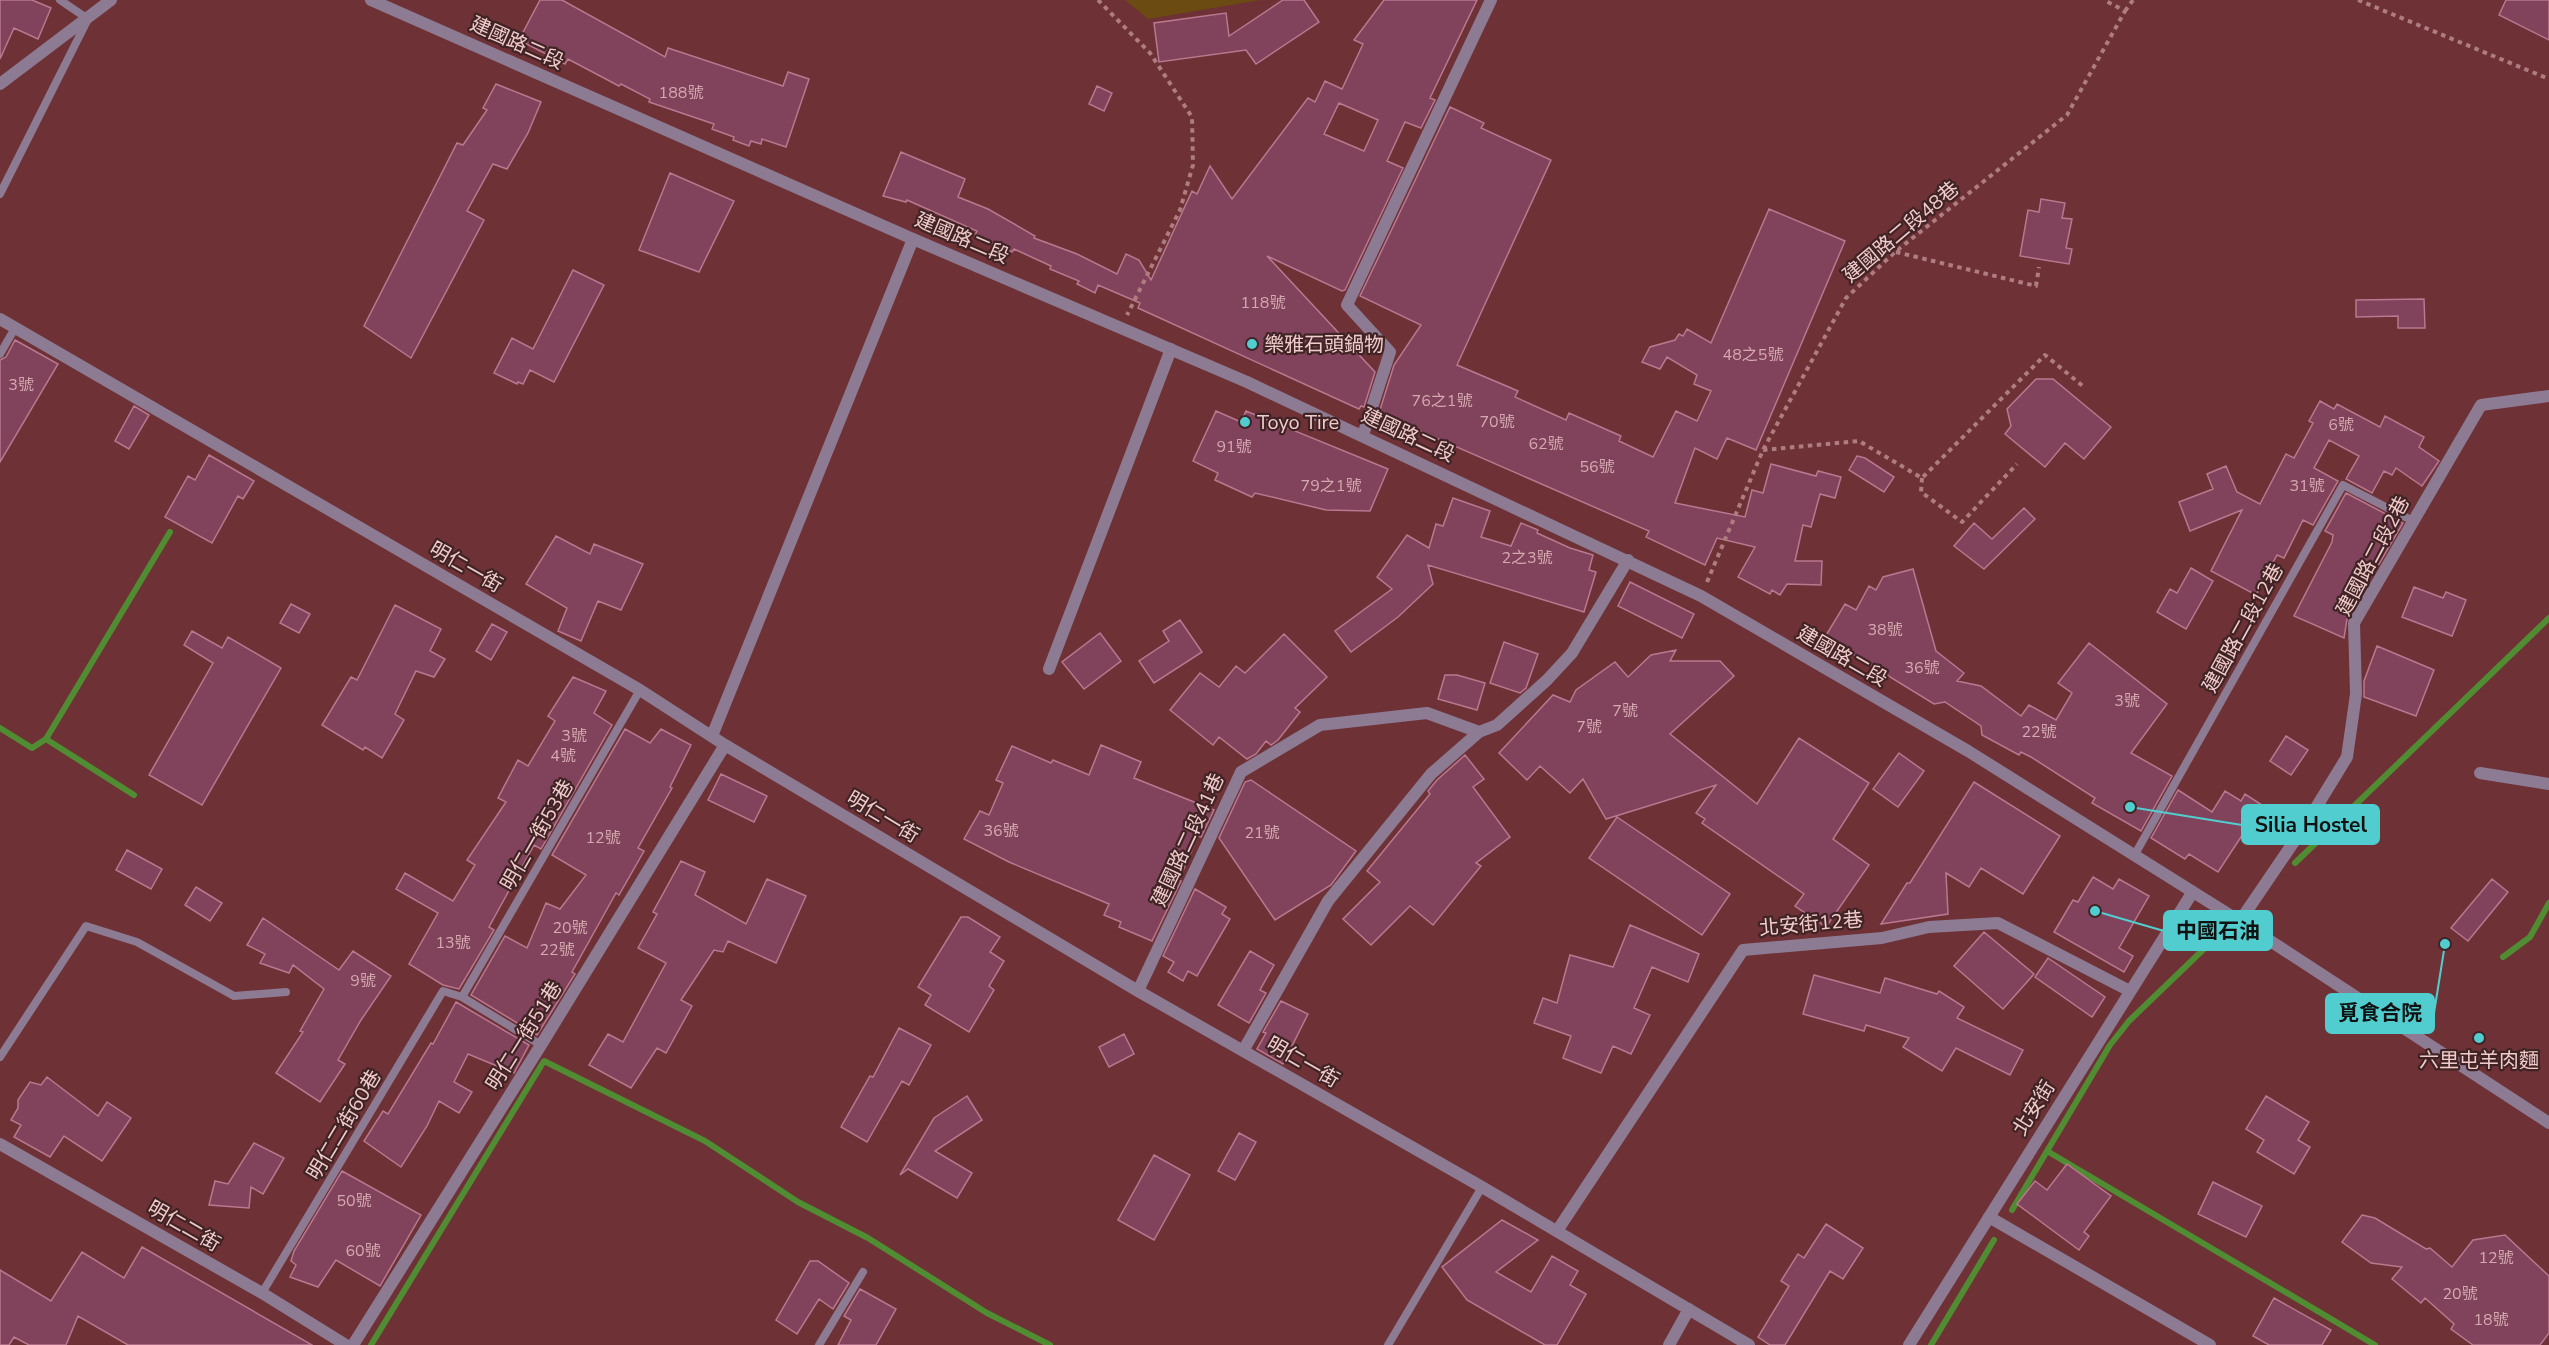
<svg xmlns="http://www.w3.org/2000/svg" width="2549" height="1345" viewBox="0 0 2549 1345" font-family="'Nunito Sans','Noto Sans TC',sans-serif">
<style>
.green{fill:#6c4b12}
.lines{fill:none;stroke-linecap:round;stroke-linejoin:round}
.stream{stroke:#508d32;stroke-width:6}
.building{fill:#80435b;stroke:#b9788f;stroke-width:1.5;fill-rule:evenodd}
.path{stroke:#ae7d80;stroke-width:4;stroke-dasharray:4.5 4.5;stroke-linecap:butt}
.service{stroke:#8c7b92;stroke-width:8}
.minor{stroke:#8c7b92;stroke-width:12}
.tertiary{stroke:#8c7b92;stroke-width:12}
.poi-dot{fill:#52cdcf;stroke:#402425;stroke-width:2}
.labels{text-anchor:middle;dominant-baseline:central;stroke-width:4.5;stroke-linejoin:round;paint-order:stroke}
.number-label{font-size:16px;fill:#d5a9b0}
.street-label{font-size:20px;fill:#f1cbcc;stroke:#402425}
.poi-label{font-size:20px;fill:#f1cbcc;stroke:#402425;text-anchor:start}
.leader{fill:none;stroke:#52cdcf;stroke-width:2}
.callout-dot{fill:#52cdcf;stroke:#402425;stroke-width:2}
.callout{fill:#52cdcf;stroke:#52cdcf;stroke-width:2}
.callout-label{font-size:21px;text-anchor:middle;font-weight:bold;fill:#111}
</style>
<rect width="100%" height="100%" fill="#6e3136"/>
<path class="green" d="M1125,0h135l-112,19z"/>
<g class="lines">
<path class="stream" d="M0,728l32,20 14,-9 88,56
M46,739l124,-207
M2295,863l254,-245
M2503,957l27,-20 19,-34
M2047,1151l328,194
M2012,1210l98,-165 19,-24 78,-75
M371,1345l173,-284 161,80 93,61 70,36 119,75 63,32
M1931,1345l63,-105"/>
</g>
<path class="building" d="M0,0h32l19,8 -13,31 -24,-11 -14,31z
M540,0h22l103,57 3,-9 115,38 5,-14 21,7 -23,68 -24,-8 -1,5 -10,-3 -2,5 -16,-6 1,-3 -22,-8 2,-5 -65,-22 1,-3 -29,-15 -2,2 -51,-27 -3,5 -46,-24z
M1283,0h21l15,22 -63,42 -10,-14 -87,12 -5,-39 72,-10 3,23z
M1384,0h93l-47,98 5,2 -14,28 -16,-6 -18,39 16,7 -58,122 -3,1 -75,-35 108,116 -11,35 -3,-1 -2,3 -221,-101 2,-5 -42,-18 -3,8 -18,-9 2,-3 -29,-12 1,-3 -37,-17 -2,3 -11,-6 -1,1 -25,-12 2,-4 -70,-31 -1,2 -23,-6 18,-44 64,27 -7,18 30,12 47,27 -1,2 43,16 40,20 9,-20 13,6 12,20 41,-89 5,3 13,-28 22,33 76,-101 7,4 10,-21 17,8 21,-45 -9,-4zM1339,103l39,17 -14,31 -40,-17z
M2506,0h43v40l-50,-25z
M496,84l45,18 -13,31 -21,36 -14,-5 -26,47 17,9 -73,138 -47,-32 93,-183 6,2 24,-35 -4,-2z
M1097,86l15,7 -8,18 -15,-7z
M1450,107l34,16 -3,5 70,32 -94,205 61,26 -3,6 51,23 3,-7 52,23 -2,5 34,16 23,-46 21,10 14,-30 -17,-7 3,-9 -30,-18 -7,12 -18,-7 8,-15 25,-7 4,-6 4,2 4,-7 24,14 58,-134 76,32 -89,209 -29,-12 -10,21 -22,-11 -20,55 70,14 7,-27 11,3 8,-29 45,12 2,-5 23,6 -6,21 -15,-4 -9,33 -8,-2 -8,36h27l-1,24 -34,-1 -7,11 -8,-5 -2,4 -32,-17 17,-30 -38,-9 -12,27 -59,-28 3,-6 -270,-118 15,-48 27,-40 -61,-29z
M670,173l64,28 -35,71 -60,-22z
M2041,199l24,4 -3,15 10,1 -6,29 6,1 -3,15 -49,-8 8,-46 11,2z
M573,270l31,15 -50,97 -24,-12 -7,14 -5,-2 -1,2 -23,-11 18,-35 21,11z
M2424,299l1,29h-27v-12l-42,1v-17z
M15,340l43,24 -58,98v-102l6,-3z
M2036,379h17l58,48 -27,32 -19,-16 -20,24 -40,-33 6,-8 -4,-17z
M2320,401l14,8 3,-5 43,23 5,-11 39,21 -5,10 20,14 -17,25 -26,-18 -4,7 -8,-4 -12,22 -26,-14 13,-23 -30,-16 -15,28 24,13 -25,44 -10,-5 -19,38 -7,-3 -21,40 -45,-24 31,-61 -52,21 -11,-29 34,-13 -6,-15 19,-8 11,26 23,12 26,-50 8,4 19,-35 -4,-2z
M134,406l15,9 -20,34 -14,-8z
M1216,411l25,11 5,-11 142,58 -18,42 -44,-1 -71,-17 -3,4 -37,-17 3,-7 -25,-12z
M209,455l45,26 -11,18 -5,-3 -26,47 -47,-26 23,-41 7,4z
M1857,456l8,2 29,19 -10,15 -35,-22z
M2346,493l57,30 -24,41 -2,-1 -30,56 -3,19 -50,-22 38,-74 1,-7 -8,-4z
M1453,498l37,13 -9,26 30,9 10,-23 17,7 -1,3 33,15 23,7 -4,15 7,2 -12,40 -156,-47 5,19 -35,33 -47,35 -16,-21 57,-42 -15,-12 30,-42 22,13 7,-24 7,2z
M2024,508l11,11 -51,50 -30,-23 20,-23 18,16z
M556,536l34,18 4,-10 49,20 -22,46 -23,-9 -17,40 -23,-10 9,-23 -41,-24z
M2191,568l22,13 -27,48 -29,-17 13,-23 7,4z
M1913,569l23,82 28,22 -7,8 24,5 40,30 8,-11 27,15 16,-27 -14,-10 31,-40 78,61 -36,49 41,23 -31,55 -49,-28 3,-5 -64,-41 -10,-5 -2,3 -37,-20 -1,-9 -36,-24 -11,2 -109,-67 20,-33 11,6 13,-24 7,4 7,-13z
M1630,582l64,32 -12,24 -64,-32z
M2414,587l29,11 3,-6 20,8 -14,36 -50,-19z
M291,604l19,10 -11,19 -19,-10z
M395,605l46,24 -11,22 15,8 -11,18 -18,-6 -21,43 9,6 -22,38 -17,-11 -2,3 -41,-25 29,-48 6,3z
M1180,620l22,32 -48,31 -15,-22 30,-20 -6,-10z
M492,624l15,8 -16,28 -15,-9z
M192,631l30,17 6,-11 53,31 -79,137 -53,-30 64,-112 -29,-18z
M1100,633l21,28 -37,28 -22,-27z
M1284,634l43,43 -32,31 5,4 -22,28 -7,5 -5,-4 -10,13 -9,5 -28,-22 -6,8 -43,-35 30,-37 19,14 17,-21 9,7z
M1504,642l34,12 -12,34 -6,5 -30,-10z
M2377,646l57,24 -18,46 -52,-19v-16z
M1676,650l-6,11h50l14,15 -64,58 87,70 42,-66 70,45 -36,56 36,26 -43,62 -31,-21 9,-12 -102,-71 3,-4 -9,-6 20,-28 -110,34 -23,-40 -13,14 -30,-27 -13,14 -28,-27 54,-58 17,7 6,-12 39,-28 13,15 23,-22z
M1445,675h12l28,8 -8,27 -39,-11z
M573,677l33,14 -12,22 18,12 -71,124 -7,-4 -45,82 5,3 -35,59 -16,-4 -34,-21 29,-51 -42,-24 9,-16 48,28 22,-36 -8,-5 39,-58 -8,-4 20,-38 10,6 27,-45 -7,-5z
M625,729l25,14 11,-14 30,16 -21,42 2,1 -34,60 6,3 -25,44 -3,-2 -44,79 3,2 -38,61 -66,-40 34,-59 22,12 19,-45 14,6 26,-34 -34,-20z
M2286,736l22,14 -17,25 -21,-14z
M1101,745l40,17 -7,16 80,32 -13,27 -3,-1 -19,44 2,1 -29,60 -33,-14 2,-5 -17,-7 5,-11 -100,-42 -45,-23 16,-28 9,4 14,-32 -7,-3 16,-34 39,17 2,-3 36,15z
M1899,753l25,18 -26,36 -25,-18z
M1465,755l19,24 -11,8 37,50 -34,26 5,3 -48,59 -23,-19 -39,39 -28,-26 37,-37 -13,-11 63,-77 -2,-3 9,-11z
M721,774l46,22 -13,26 -46,-22z
M1251,780l105,71 -25,34 -56,35 -56,-82 26,-56z
M1974,782l86,54 -37,58 -42,-26 -12,19 -23,-14 2,41 -67,10 26,-41h3z
M2178,790l34,22 13,-21 16,10 4,-7 17,11 -44,67 -29,-18 -4,5 -34,-21z
M1617,817l113,77 -28,41 -113,-77z
M127,850l35,19 -11,20 -35,-19z
M681,861l24,11 -10,23 51,29 21,-45 39,17 -30,67 -48,-22 -5,11 -9,-2 -33,50 11,6 -26,47 -9,-5 -26,40 -42,-23 19,-31 15,8 43,-79 -28,-15 19,-34 -4,-2z
M2093,877l20,12 6,-10 30,17 -30,52 14,8 -9,16 -70,-40 19,-32 5,2z
M2492,879l16,13 -40,49 -17,-13z
M196,887l26,16 -12,18 -25,-16z
M1195,889l31,18 -4,7 8,5 -33,57 -9,-5 -5,10 -15,-9 6,-10 -11,-6z
M961,917h7l32,20 -10,15 14,9 -15,25 5,4 -25,42 -44,-27 6,-10 -13,-8z
M263,918l76,52 14,-19 38,25 -30,44 -23,40 7,4 -25,38 -44,-29 27,-41 -3,-1 24,-42 -31,-24 -4,8 -29,-10 5,-9 -18,-9z
M1630,925l69,29 -11,28 -36,-15 -18,41 16,7 -19,39 -18,-8 -12,27 -38,-15 8,-22 -37,-13 9,-25 14,5 13,-48 43,12z
M1984,932l50,42 -31,35 -49,-43z
M1250,951l24,14 -14,25 6,3 -17,30 -31,-18z
M2048,958l57,39 -13,20 -57,-40z
M1814,975l66,18 5,-15 52,16 2,-3 25,16 -7,11 66,32 -13,25 -54,-27 -14,23 -39,-24 6,-9 -43,-13 -2,6 -61,-17z
M1281,1001l27,13 -25,50 -26,-15 9,-16 -3,-1z
M456,1002l73,43 -15,28 -46,-19 -14,28 18,10 -13,21 -20,-12 -12,25 -26,41 -37,-26 19,-30 5,3 43,-71 2,1z
M899,1028l32,17 -22,40 -7,-4 -35,61 -26,-15 29,-51 3,1z
M1124,1034l10,20 -25,13 -10,-20z
M47,1077l51,39 9,-14 24,16 -29,43 -38,-25 -14,21 -36,-20 7,-12 -10,-5 7,-12v-8l12,-18 11,3z
M967,1096l15,24 -47,31 37,22 -15,25 -49,-29 -8,6 34,-57z
M2266,1096l43,26 -11,18 12,7 -16,27 -37,-22 7,-12 -18,-11z
M1239,1133l17,9 -21,38 -17,-9z
M254,1143l30,15 -21,36 -12,-7 -2,21 -40,-3 6,-24 13,3z
M1154,1155l36,20 -36,65 -36,-20z
M2067,1164l44,32 -27,36 5,4 -10,14 -62,-46 18,-23 12,9z
M342,1171l79,44 -41,71 -44,-26 -18,27 -28,-10 6,-12 -5,-4 3,-10z
M2213,1182l49,24 -16,31 -48,-23z
M2362,1215l13,3 51,31 4,-1 22,19 21,-27 32,-5 44,41v57l-9,12h-67l-22,-16 3,-5 -29,-26 -4,5 -29,-24 10,-12 -31,-4 -29,-21z
M1502,1220l36,20 -42,32 35,20 21,-36 26,15 -8,14 16,9 -29,51h-12l-78,-45 -25,-33z
M1826,1224l37,24 -20,31 -13,-8 -45,74h-15l-12,-8 31,-51 -8,-5 17,-27 6,4z
M142,1247l170,98h-184l-50,-29 -12,29h-37l-15,-8 -5,8h-9v-75l51,31 31,-49 42,26z
M810,1261h8l31,22 -16,26 -14,-10 -22,35 -21,-14z
M860,1289l36,20 -20,36h-38l13,-25 -7,-4z
M2274,1298l57,32 -9,15h-53l-16,-9z"/>
<g class="lines">
<path class="path" d="M1098,0l52,53 42,64 1,48 -13,45 -53,105
M2358,0l191,79
M2125,11l8,-11
M1896,252l140,34 3,-19
M1763,450l96,-9 63,37 123,-123 39,32
M1922,478l-1,14 41,30 55,-58
M1707,582l56,-132 83,-152 49,-46 172,-137 58,-104 -21,-11"/>
<path class="service" d="M0,194l88,-175 -28,-19
M0,354l15,-26
M2134,856l209,-371 70,36
M462,997l178,-307
M0,1057l86,-131 51,16 97,54 52,-4
M262,1293l181,-302 19,6 79,48
M819,1345l44,-73
M1388,1345l94,-158"/>
<path class="minor" d="M0,84l111,-84
M0,319l640,371 85,55 413,246 344,196 267,158
M1363,435l27,-83 -43,-47 144,-305
M1049,669l122,-320
M712,736l201,-497
M2480,773l69,11
M2240,921l66,-97 41,-67 9,-63 -2,-71 127,-218 68,-9
M1138,991l103,-219 79,-47 107,-12 52,19
M1243,1051l85,-150 103,-127 48,-42 18,-7 50,-45 25,-27 56,-93
M0,1144l262,149 84,52
M1989,1217l221,128
M1557,1231l186,-281 139,-12 47,-11 69,-4 132,68
M353,1345l188,-300 184,-300
M1669,1345l20,-36"/>
<path class="tertiary" d="M371,0l542,239 334,143 454,214 267,155 281,176 300,196
M1909,1345l283,-452"/>
</g>
<g class="poi-dot">
<circle cx="1252" cy="344" r="6"/>
<circle cx="1245" cy="422" r="6"/>
<circle cx="2479" cy="1038" r="6"/>
</g>
<g class="labels">
<g class="number-label">
<text x="681" y="93">188號</text>
<text x="1263" y="303">118號</text>
<text x="1753" y="355">48之5號</text>
<text x="21" y="385">3號</text>
<text x="1442" y="401">76之1號</text>
<text x="1497" y="422">70號</text>
<text x="2341" y="425">6號</text>
<text x="1546" y="444">62號</text>
<text x="1234" y="447">91號</text>
<text x="1597" y="467">56號</text>
<text x="1331" y="486">79之1號</text>
<text x="2307" y="486">31號</text>
<text x="1527" y="558">2之3號</text>
<text x="1885" y="630">38號</text>
<text x="1922" y="668">36號</text>
<text x="2127" y="701">3號</text>
<text x="1625" y="711">7號</text>
<text x="1589" y="727">7號</text>
<text x="2039" y="732">22號</text>
<text x="574" y="736">3號</text>
<text x="563" y="756">4號</text>
<text x="1001" y="831">36號</text>
<text x="1262" y="833">21號</text>
<text x="603" y="838">12號</text>
<text x="570" y="928">20號</text>
<text x="453" y="943">13號</text>
<text x="557" y="950">22號</text>
<text x="363" y="981">9號</text>
<text x="354" y="1201">50號</text>
<text x="363" y="1251">60號</text>
<text x="2496" y="1258">12號</text>
<text x="2460" y="1294">20號</text>
<text x="2491" y="1320">18號</text>
</g>
<g class="street-label">
<text transform="translate(517 43) rotate(24)">建國路二段</text>
<text transform="translate(1901 232) rotate(-40)">建國路二段48巷</text>
<text transform="translate(962 238) rotate(23)">建國路二段</text>
<text transform="translate(1408 435) rotate(25)">建國路二段</text>
<text transform="translate(2373 556) rotate(-62)">建國路二段2巷</text>
<text transform="translate(466 567) rotate(30)">明仁一街</text>
<text transform="translate(2243 628) rotate(-61)">建國路二段12巷</text>
<text transform="translate(1842 656) rotate(30)">建國路二段</text>
<text transform="translate(883 817) rotate(31)">明仁一街</text>
<text transform="translate(537 835) rotate(-60)">明仁一街53巷</text>
<text transform="translate(1188 840) rotate(-65)">建國路二段41巷</text>
<text transform="translate(1811 924) rotate(-5)">北安街12巷</text>
<text transform="translate(524 1036) rotate(-58)">明仁一街51巷</text>
<text transform="translate(1303 1062) rotate(30)">明仁一街</text>
<text transform="translate(2034 1108) rotate(-58)">北安街</text>
<text transform="translate(344 1125) rotate(-59)">明仁二街60巷</text>
<text transform="translate(184 1226) rotate(30)">明仁二街</text>
</g>
<g class="poi-label">
<text x="1264" y="344">樂雅石頭鍋物</text>
<text x="1257" y="422">Toyo Tire</text>
<text x="2479" y="1060" text-anchor="middle">六里屯羊肉麵</text>
</g>
</g>
<path class="leader" d="M2130 807L2242 825M2095 911L2164 931M2445 944L2434 1013"/>
<g class="callout-dot">
<circle cx="2130" cy="807" r="6"/>
<circle cx="2095" cy="911" r="6"/>
<circle cx="2445" cy="944" r="6"/>
</g>
<g class="callout">
<rect x="2242" y="805" width="137" height="39" rx="6"/>
<rect x="2164" y="911" width="108" height="39" rx="6"/>
<rect x="2326" y="994" width="108" height="39" rx="6"/>
</g>
<g class="callout-label">
<text x="2311" y="832">Silia Hostel</text>
<text x="2218" y="938">中國石油</text>
<text x="2380" y="1020">覓食合院</text>
</g>
</svg>
